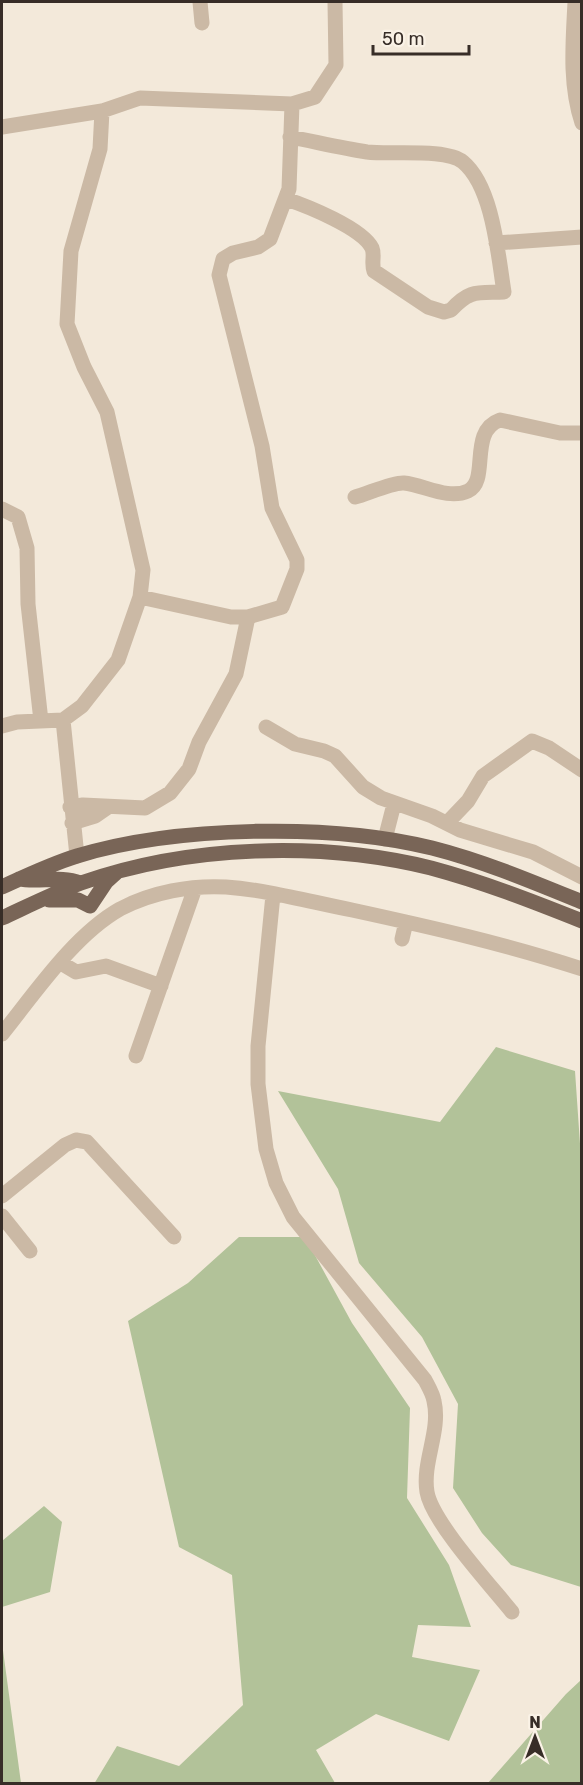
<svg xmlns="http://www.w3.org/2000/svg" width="583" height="1785" viewBox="0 0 583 1785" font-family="Rubik,sans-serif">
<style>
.green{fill:#b2c299}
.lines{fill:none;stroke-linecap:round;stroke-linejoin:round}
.minor{stroke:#cbb9a5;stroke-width:15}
.major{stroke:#796557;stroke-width:15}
</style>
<rect width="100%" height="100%" fill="#f3e9da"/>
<path class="green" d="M496,1047l79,24 7,102 -1,414 -70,-22 -29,-32 -29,-45 5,-84 -36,-67 -63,-74 -21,-74 -60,-98 162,31z
M239,1237h66l47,86 58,85 -3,90 42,67 22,62 -53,-2 -6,32 68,13 -31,71 -73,-27 -60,36 19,33 -241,1 23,-38 62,20 64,-61 -11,-130 -53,-28 -51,-226 60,-38z
M44,1506l18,16 -12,70 -48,15v-66z
M2,1643l19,140h-19z
M581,1680v103h-93l78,-89z"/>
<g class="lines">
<path class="minor" d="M200,2l2,21
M575,2c-2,40 -6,82 7,121
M2,127l100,-16 38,-13 152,6
M286,199c21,7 76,29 86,49 3,7 -1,15 2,23l54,36 16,5 7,-2c19,-21 27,-17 53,-18 -6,-37 -11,-105 -41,-130 -17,-14 -73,-7 -96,-10 -25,-4 -51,-10 -77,-15
M496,243l86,-6
M355,497c12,-3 38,-15 49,-14 20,2 44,17 64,8 22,-10 0,-60 32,-71l60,13h22
M2,509l16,8 9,31 1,56 13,117
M140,597l91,20h17
M63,720l14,136
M2,726l15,-4 46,-2 19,-14 36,-46 22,-63 3,-27 -36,-158 -23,-45 -17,-43 4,-73 29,-102 2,-38
M266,727l29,17 29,7 11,5 28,31 18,11 51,18 28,14 73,22 49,25
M70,807l13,-2 62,3 25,-15 19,-24 10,-27 37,-68 12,-57 34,-10 15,-38v-9l-25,-52 -10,-62 -43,-171 4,-16 10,-6 25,-6 12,-8 19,-50 3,-85 23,-7 21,-32 -1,-63
M72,823l23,-7 13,-9
M447,823l21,-22 15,-25 49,-35 17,7 33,22
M385,839l9,-35
M273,895l-15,151v38l8,65 10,34 17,34 132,163c3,6 8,14 9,21 7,30 -12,61 -7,91 5,30 65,95 85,120
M402,939l4,-17
M61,963l15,9 30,-6 55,20
M2,1034c33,-41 72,-99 118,-125 32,-17 71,-24 106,-22 42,3 85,15 126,23 78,17 154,34 230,59
M136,1056l59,-168
M2,1196l63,-51 11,-5 11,2 87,95
M2,1216l28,35"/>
<path class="major" d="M19,879c21,4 41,-4 61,4
M2,887c24,-11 49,-23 75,-31 98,-30 255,-33 355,-8 51,13 101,34 150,54
M49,900h29l12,6 16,-24 10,-9
M2,918c26,-12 52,-25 79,-35 107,-38 240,-42 350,-15 52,14 101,33 151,53"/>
</g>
<rect width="583" height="1785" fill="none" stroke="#372d27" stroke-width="6"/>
<g transform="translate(535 1737)" stroke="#faf2e6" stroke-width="4.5" paint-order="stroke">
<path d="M0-4.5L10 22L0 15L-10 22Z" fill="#372d27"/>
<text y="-9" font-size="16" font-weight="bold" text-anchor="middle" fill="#372d27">N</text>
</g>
<path d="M373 45v9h96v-9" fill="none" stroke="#372d27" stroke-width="3"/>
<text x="382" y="45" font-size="18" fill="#372d27" stroke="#faf2e6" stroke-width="4.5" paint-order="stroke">50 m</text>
</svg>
